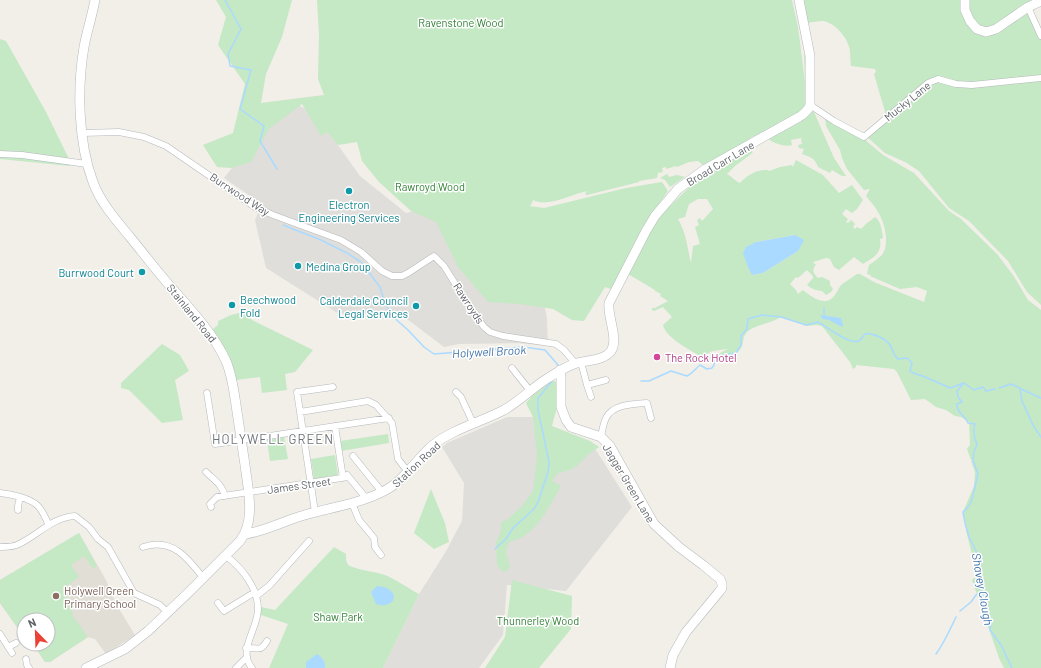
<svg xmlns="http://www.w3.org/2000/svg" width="1041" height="668" viewBox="0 0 1041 668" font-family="Barlow,sans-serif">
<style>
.industrial{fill:#e0deda}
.education{fill:#e1ded6}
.green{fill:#c5e8c5;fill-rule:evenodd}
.water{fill:#aadaff}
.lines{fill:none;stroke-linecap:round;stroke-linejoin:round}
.stream{stroke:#aadaff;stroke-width:1.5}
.street-casing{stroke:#b5b8bc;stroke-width:7}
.secondary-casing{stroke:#b6babf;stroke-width:10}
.street{stroke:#fff;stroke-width:6}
.secondary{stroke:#fff;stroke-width:9}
.culture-dot{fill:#0f9aa8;stroke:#fff;stroke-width:1.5}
.hotel-dot{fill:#d1479c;stroke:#fff;stroke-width:1.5}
.education-dot{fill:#8d6e63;stroke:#fff;stroke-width:1.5}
.labels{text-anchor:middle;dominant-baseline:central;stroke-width:3;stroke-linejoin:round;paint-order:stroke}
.park-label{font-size:11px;fill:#348238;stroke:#fff}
.street-label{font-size:11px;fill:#5f6368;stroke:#fff}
.culture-label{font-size:11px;fill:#0d838f;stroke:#fff;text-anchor:start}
.hotel-label{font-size:11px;fill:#b23c85;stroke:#fff;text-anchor:start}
.education-label{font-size:11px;fill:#785e54;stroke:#fff;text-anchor:start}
.water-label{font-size:12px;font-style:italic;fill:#4174aa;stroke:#fff}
.quarter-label{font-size:13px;letter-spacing:1px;fill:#70757a;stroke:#fff}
</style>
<rect width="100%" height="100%" fill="#f1efe8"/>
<path class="industrial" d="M297,104l21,13 42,59 46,37 21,-6 57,83 61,18 2,10 1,28 -30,-3 -59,1 -15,3 -45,-34 -60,1 -73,-46 -11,-48 7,-16 -38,-26 45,-57z
M507,417h26l61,30 38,60 -66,84 -59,-6 -4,50 -24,33h-96l36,-74 26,-41 17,-32 2,-38 -22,-36 5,-4z"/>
<path class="education" d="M79,533l27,47 10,24 19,31 -29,19 -11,-15 -7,-2 -38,25h-5l-12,-18h15v-24h-24v17l-24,-34v-23z"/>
<path class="green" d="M216,0h76l-10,37 -16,37 -5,29 63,-8 -6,-16 1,-44 -2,-35h475l6,27 7,55 -1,-26 2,-4 2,56 -29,17 -27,12 -15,12 -32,18 -7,-6 -9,1 -12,5 -1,-1 -10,3v-2l-4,1 1,4 -5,1 -1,5 -18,3v1l-52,13 -2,-1 2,-3c-15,3 -40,17 -54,9l-2,5 -2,1 15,2 82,-20 36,-6 6,9 -26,37 -27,55 -4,6 -6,-2 -21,34 -12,-1 -19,-11 -33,-5 -32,-2 -30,-35 -22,-45 -25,-11 -32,-29 -17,-21 -5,-19 -19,3 -11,-13 -6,4 -19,-32 -33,25 -18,33 -20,6 -14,-1 -14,-22 30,-12 12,-49 -27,-39 8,-28z
M803,0h159l-1,3 26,33 8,-2 32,-22h2l12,28v37l-74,7 -28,-6 -53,37 -12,-41 2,-2 -1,-3 -24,-3c-1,-7 0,-16 -3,-22 -3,-9 -15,-22 -25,-23 -5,0 -11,1 -16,2z
M968,0h65l-14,7 -26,20 -11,1 -11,-9z
M0,39l6,2 40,71 23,47 1,7 -70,-7z
M1041,80v225l-14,-13 -19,-31 -39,-40 -20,-13 -30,-37 -14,-9 -20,-9 -18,-16 63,-54 7,-2 20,5z
M812,112h2l20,46 12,18h-4l-10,-6 -2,3 -12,-6c-3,-9 -8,-10 -16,-13l2,-5 -5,-1 -1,-3 4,-1 -1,-6 -10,2 1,5c-6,2 -18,-1 -23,-6l22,-15z
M825,118l39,21 19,16 31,18 35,38 12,8 36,35 16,21 15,25 13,10v358h-37l-5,-10 -27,-78 5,-4 -11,-46v-5l-3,-13 11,-26 1,-14 -4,-11h3l-3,-1 -4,-11 3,-4 -1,-23 -8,-5 -6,-1 -9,-6 -10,-3 -11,-8 -14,1 -14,-28 -3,-3 -38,-4v2l-3,2 -3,-7 -28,-36 -6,-1 -9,1 -26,-9c-10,6 -21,7 -30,12 -16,9 3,22 -29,29l-3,-2 1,-3 8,-4 -16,2 -10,6c-12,-7 -36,-19 -39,-32l9,-8 -9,-10 -9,4 -2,-1v-2h3l13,-7 -8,-5 1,-2 -6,-3v-1l-27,-16 20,-42 21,-28 1,2c12,-11 24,-25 38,-34 12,-9 27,-16 41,-23l4,3 -2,2 -16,12 -8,8c4,2 8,7 13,9 7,-8 18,-14 28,-13l1,1 11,-4 12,-2 1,2 3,-7 27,15 16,18 13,-8 11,15 -6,9 -5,4 -6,-4 -4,5 6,5 -2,3 2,1 3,-3 4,4 -2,3 2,2 2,-2 4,2 5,-5 9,-7c6,4 7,14 8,21l-3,1c2,15 -6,18 -17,25l-9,-7 -15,13 -5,-3 -4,-8 -4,-1 -13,4 3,3c-5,5 -2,9 2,13l4,-1 8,4v4l3,4 -2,3 -5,3 -4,-4c-7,-1 -8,-1 -15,-6l6,-7v-2l-6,-6 -9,8 -2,-1 -6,7 6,6 2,4 5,-4c7,6 23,18 31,6 3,-3 4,-7 7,-11 5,-4 11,-7 16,-11h3l14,8 50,20 3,-11 -10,-4 -17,2 -30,-13 1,-1 -4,-1 2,-9c4,-3 9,-6 13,-10 8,-11 3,-32 -4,-43 -3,-6 -8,-11 -12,-16l4,-7 -6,1 -17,-21 -5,-11 -2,-8 -14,-24zM698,199h9l6,10 -11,12 -2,-3 -3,2 2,5 -4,2 5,17 -7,2 -2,17c-4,-16 -4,-28 -13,-44l7,-2 4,-13zM795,235l3,16 -35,22 -11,2 4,-33z
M667,174l2,3 8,-2 8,2 -15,10 -5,-7 -5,-2z
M243,312l9,8 61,30 -18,22 -10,2 2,16 -25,3 -2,-16 -24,3 -5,-17 -18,-34 5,-4v-4l13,-6z
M162,344l18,11 9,16 -14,9 8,40 -21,3 -33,-33 -8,-2v-5z
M551,381l7,1 -2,29 -4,15 38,15 9,6c-4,3 -10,6 -13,10 -11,11 -13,13 -28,16l-6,8 9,5c-9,16 -21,40 -37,50 -4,3 -10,4 -15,6l-3,10 4,15 -4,5 -4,-1 -5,-6 -1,-22 5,-13v-8l6,-2 14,-13 12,-16 4,-35 -4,-39 -7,-14 6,-7z
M388,434l1,9 -48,8 -1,-10z
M284,437l4,22 -18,2 -3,-21z
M335,455l3,20 -24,4 -3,-20z
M431,489l14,34 4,19 -15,7 -20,-16z
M79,533l18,33 -4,3 -9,-13 -13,9 8,12 -17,12 11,19 -2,2 2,3 -1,2 16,22 -38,25h-5l-12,-18h15v-24h-24v17l-24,-34v-23z
M334,547l12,7v6l2,5c12,6 25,6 37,10 12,5 23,13 34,19l-36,74h-114l19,-44 -27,-9v-8l14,3z
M512,580l60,16 -1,33 -32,39h-54l20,-31z"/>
<path class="water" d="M795,235l9,5 -6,11 -35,22 -11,2 -4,-8 -5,-14 3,-6 10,-5z
M820,315l21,3 2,7 -1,2 -13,-7 -6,-1z
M377,586c9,1 12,2 17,9l-1,6c-6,5 -10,5 -17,3l-5,-12z
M317,654c5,3 9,8 8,14h-19v-6z"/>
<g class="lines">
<path class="stream" d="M225,0l16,29 -13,25 2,12 21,4 -11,39 24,17 -4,15 17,28
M283,225l38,15 26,13 14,9 19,25 5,16 7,13 16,14 16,17 10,7 90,-7 21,3 13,15 -1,2
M824,315v-7
M641,381h8l22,-10 16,5c6,-3 8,-7 13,-11l7,4 5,-1 2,-3 1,-6 9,-4 12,-2 5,-8v-9l6,-7 1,-10 14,-4 19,2 25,8 12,-3c9,5 31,23 41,19 2,-1 4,-5 6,-7 8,-1 20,4 25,11 3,5 3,10 8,14l9,-1 5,5 -2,8 3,2 12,4 25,11 14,-5 10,7 9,-3 3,4 9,-2
M963,384l-6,7 1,6 4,5 -5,2c0,10 8,11 11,19l7,1 -1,3v8l3,10 -3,6 -1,9 5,14 -6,25 -3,7 -6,6 2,11 4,14 9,18 6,45 7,22 -1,8 11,15 11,23
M999,388l12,-4 9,4 2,13 11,24 8,12
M1021,389l20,9
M495,549l11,-10 7,-11 21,-19 4,-7 10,-30 1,-10 -11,-52v-12l15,-18
M960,611l11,-9 5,-7 7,-6
M936,654c8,-11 14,-24 20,-37"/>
<defs>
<path id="street" d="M1028,7l13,29
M810,105l24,16 30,16 64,-54 10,-4 18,5 16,1 69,-7
M82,133l37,-1 25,5 22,9 89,61 18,8 68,25 20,12 21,19 10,5h10l6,-3 26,-17 10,10 27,43 13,18 6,5 13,4 53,8 8,6 11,13
M0,154l22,1 65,9
M581,362l6,23 19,-5
M512,368l19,24
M587,385l4,12
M456,392l5,5 12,26
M207,393l8,51 174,-26
M300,412l68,-11 8,4 16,18 6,36 11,14
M335,426l8,52
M601,437c1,-5 2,-13 5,-19 7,-14 28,-14 41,-15l4,15
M353,456l29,36
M206,472c9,9 15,11 19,24
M347,475l19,23
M0,493c11,1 30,5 38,13 5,5 8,14 11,19
M352,503l7,17 15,18 1,9 6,8
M211,507l-1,-3 7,-7 131,-20
M18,510v-4l2,-9
M315,512l-18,-120 36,-5
M0,547c6,0 14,0 19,-3 19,-9 34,-27 56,-28l14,11 9,12 10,8 26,46 26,12 8,8
M143,547c29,-10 45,11 61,32
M226,556c16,12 32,32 32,53 0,20 -21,41 -6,59
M256,596l13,-10 40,-45
M218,603l6,8 31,-19
M0,634l12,19
M8,647l8,-4
M246,648c12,-1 14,5 21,-7
M26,659l1,6 2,3
M236,668l11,-11"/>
<path id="secondary" d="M965,0v10l5,11 7,8 9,3 10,-3 32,-22 13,-6
M560,370l1,8v29l5,13 5,7 30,10 9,9 44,78 25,23 24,18 17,14 2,5v4l-3,4 -33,40 -13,23 -3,13
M246,534c18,-3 34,-11 52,-17 28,-9 58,-12 84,-25 22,-10 33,-32 51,-47 18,-15 50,-24 71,-35 16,-9 28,-22 44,-32 8,-5 17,-11 26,-14 11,-4 30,-3 37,-13 8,-12 -4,-35 -2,-48l37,-72 9,-15 23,-27 26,-19 95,-53c5,-3 9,-6 11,-12v-49l-11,-56
M86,668l39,-19 23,-18 40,-38 52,-52c16,-21 8,-51 5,-76 -3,-20 -6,-40 -9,-60 -2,-14 -4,-30 -10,-44 -13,-28 -35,-51 -56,-75 -14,-16 -27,-33 -40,-49 -14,-17 -30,-35 -37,-55 -15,-40 -16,-94 -9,-135 3,-16 8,-31 11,-47"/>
</defs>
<use href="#street" class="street-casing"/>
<use href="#secondary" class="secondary-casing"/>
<use href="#street" class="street"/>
<use href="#secondary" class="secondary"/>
</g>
<g class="culture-dot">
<circle cx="349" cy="191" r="4"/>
<circle cx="298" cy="266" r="4"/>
<circle cx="142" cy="272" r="4"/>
<circle cx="232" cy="305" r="4"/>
<circle cx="416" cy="306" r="4"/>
</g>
<circle class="hotel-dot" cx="657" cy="357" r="4"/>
<circle class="education-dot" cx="56" cy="596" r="4"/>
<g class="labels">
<g class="park-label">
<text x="461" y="22">Ravenstone Wood</text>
<text x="430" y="186">Rawroyd Wood</text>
<text x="338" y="616">Shaw Park</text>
<text x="538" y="620">Thunnerley Wood</text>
</g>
<g class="street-label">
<text transform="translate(907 101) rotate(-39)">Mucky Lane</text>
<text transform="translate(720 163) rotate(-31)">Broad Carr Lane</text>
<text transform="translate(240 194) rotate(33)">Burrwood Way</text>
<text transform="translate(469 303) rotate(57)">Rawroyds</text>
<text transform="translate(192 313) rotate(51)">Stainland Road</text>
<text transform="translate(416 464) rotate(-43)">Station Road</text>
<text transform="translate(629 483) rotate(59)">Jagger Green Lane</text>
<text transform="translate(299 485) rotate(-8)">James Street</text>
</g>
<g class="culture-label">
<text x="349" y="204" text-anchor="middle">Electron<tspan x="349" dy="13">Engineering Services</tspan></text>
<text x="306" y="266">Medina Group</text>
<text x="134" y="272" text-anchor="end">Burrwood Court</text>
<text x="240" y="299">Beechwood<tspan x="240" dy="13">Fold</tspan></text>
<text x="408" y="300" text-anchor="end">Calderdale Council<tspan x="408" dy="13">Legal Services</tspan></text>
</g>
<g class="hotel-label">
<text x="665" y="357">The Rock Hotel</text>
</g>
<g class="education-label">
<text x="64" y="590">Holywell Green<tspan x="64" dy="13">Primary School</tspan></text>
</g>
<g class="water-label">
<text transform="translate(489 351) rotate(-3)">Holywell Brook</text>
<text transform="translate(983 589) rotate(80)">Shavey Clough</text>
</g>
<g class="quarter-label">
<text x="273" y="439">HOLYWELL GREEN</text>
</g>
</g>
<g transform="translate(36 632) rotate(337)"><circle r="19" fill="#ffffff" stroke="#bfc1c3"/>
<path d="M0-3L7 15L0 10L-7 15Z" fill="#ea4335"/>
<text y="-6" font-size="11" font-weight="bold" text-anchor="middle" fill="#5f6368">N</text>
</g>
</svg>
